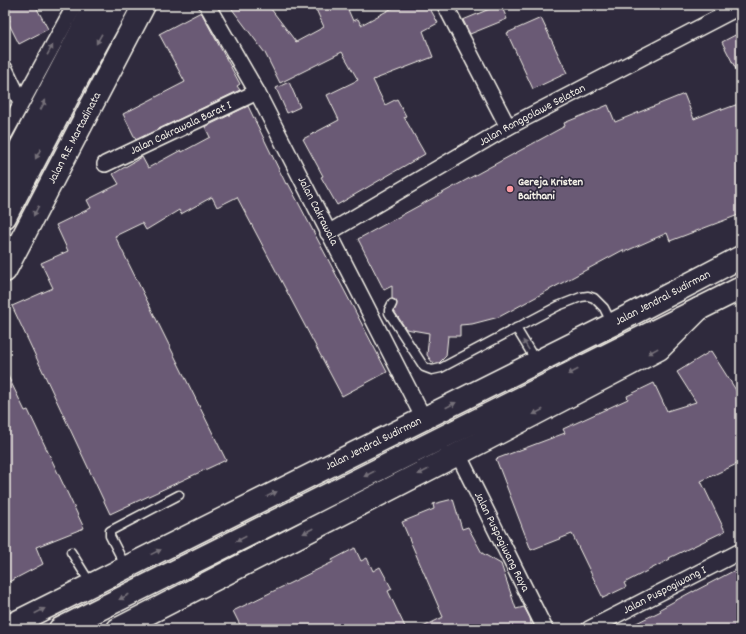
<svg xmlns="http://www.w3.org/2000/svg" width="746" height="634" viewBox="0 0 746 634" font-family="Dekko,sans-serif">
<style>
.building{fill:#6b5a75;stroke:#f4f1e8}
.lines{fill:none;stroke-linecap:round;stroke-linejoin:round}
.lane-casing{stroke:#f4f1e8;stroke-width:11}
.street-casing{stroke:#f4f1e8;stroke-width:18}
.highway-casing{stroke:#f4f1e8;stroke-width:25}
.lane{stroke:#2f2a3d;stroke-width:8}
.street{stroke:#2f2a3d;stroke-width:15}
.highway{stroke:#2f2a3d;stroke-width:22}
.oneway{fill:#747079}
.poi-dot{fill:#ff9aa2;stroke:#2f2a3d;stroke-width:1.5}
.labels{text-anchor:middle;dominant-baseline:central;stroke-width:3.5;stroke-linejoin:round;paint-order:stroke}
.street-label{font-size:12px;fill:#f4f1e8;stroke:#2f2a3d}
.poi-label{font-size:12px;font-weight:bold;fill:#f4f1e8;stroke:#2f2a3d;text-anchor:start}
</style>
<rect width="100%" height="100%" fill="#2f2a3d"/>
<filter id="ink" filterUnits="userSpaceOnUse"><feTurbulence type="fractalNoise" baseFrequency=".025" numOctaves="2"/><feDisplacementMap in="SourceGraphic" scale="8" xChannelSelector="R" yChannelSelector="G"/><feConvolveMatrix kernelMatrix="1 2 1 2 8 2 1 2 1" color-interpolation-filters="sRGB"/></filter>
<g filter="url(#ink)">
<path class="building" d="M5,5h30l13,24 -29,15 -11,-22 2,-1 -5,-9z
M229,5h39l28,37 28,-15 -10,-22h32l7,16 5,-2 3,6 37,-20h30l10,18 -15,8 10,26 -60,23 12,25 12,-6 9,17 -2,1 21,37 -88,51 -16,-28 2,-1 -20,-37 36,-19 -12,-25 31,-15 -16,-28 -62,31 -15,-30z
M499,5h2l6,14 -37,15 -7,-14z
M201,12l39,72 -3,2 3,4 -104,50 -13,-26 62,-32 -26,-48z
M541,18l26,55 -34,16 -26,-56z
M741,32v47l-19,-37z
M289,82l11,25 -13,6 -11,-25z
M684,94l10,25 27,-11 1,2 19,-7v111l-71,27 -3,-8 -43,19 -1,-2 -124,67 -27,7 -12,1v11h-12l-2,20 -7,7 -7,-1 -5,-7 2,-22 -23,-4 -12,-18 3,-8 -1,-2 -4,-2v-13l-8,4 -26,-51 207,-113 -1,-3 44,-18 7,17z
M248,106l38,78 2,-1 99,189 -45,24 -105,-199 -20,10 -5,-10 -31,17 -2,-4 -33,20 -4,-7 -27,13 111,224 -116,54 -98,-208 41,-18 -12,-25 27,-12 -12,-26 35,-17 -4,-8 32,-16 -6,-10 29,-17 6,11 33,-18 1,2 28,-15 -5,-10z
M711,351l30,47v64l-40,19 24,50 -56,27 1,1 -46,24 2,4 -23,11 -31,-64 -41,16 -35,-91 69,-26 -2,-4 65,-30 -1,-3 27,-13 13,28 29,-9 -19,-30z
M5,370l20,41 3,-1 56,118 -48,19 7,17 -38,20z
M453,499l9,30 6,-2 14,26 19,11 15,45 8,-2 6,11 2,11h-113l24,-12 -41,-95 32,-13 -1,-5z
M355,548l6,13 6,-3 6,13 7,-4 12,22 -4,2 18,38h-164l-9,-18 100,-49 -1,-2z
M741,567v62h-117l37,-18 -1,-2 33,-18v1z"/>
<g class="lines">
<defs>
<path id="lane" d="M392,304l-3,6v3l35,54 8,3 9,-2 117,-62 23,-9 7,-1 6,2 10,10 8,16
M516,328l20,33
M71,552l20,32
M126,567l-16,-31v-5l69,-36"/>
<g id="street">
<path id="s1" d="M207,5l50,87 167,327"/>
<path d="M445,5l63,122"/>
<path d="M5,69l16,33"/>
<path d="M5,133l70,-128"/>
<path id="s2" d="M105,164l152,-72"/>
<path id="s3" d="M328,233l180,-106 233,-121"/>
<path id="s4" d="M458,454l87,175"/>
<path id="s5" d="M589,629l152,-78"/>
</g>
<g id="highway">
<path d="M5,177l90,-172"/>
<path d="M5,217l69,-132 44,-80"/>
<path id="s6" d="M5,271l139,-266"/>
<path id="s7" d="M5,628l608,-304 128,-67"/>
<path d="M60,629l639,-320"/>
<path d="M118,629l340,-175 201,-105 40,-40 42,-21"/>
</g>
</defs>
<use href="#lane" class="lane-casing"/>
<use href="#street" class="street-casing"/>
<use href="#highway" class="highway-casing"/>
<use href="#lane" class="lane"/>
<use href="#street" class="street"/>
<use href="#highway" class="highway"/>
</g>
<defs><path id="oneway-solid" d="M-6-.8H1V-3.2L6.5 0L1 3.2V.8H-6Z"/></defs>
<g class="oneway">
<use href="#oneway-solid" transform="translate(99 39) rotate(119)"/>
<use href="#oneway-solid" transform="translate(50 50) rotate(-61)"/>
<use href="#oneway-solid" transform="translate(43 105) rotate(-62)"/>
<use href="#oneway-solid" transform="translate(38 154) rotate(118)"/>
<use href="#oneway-solid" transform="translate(36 211) rotate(117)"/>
<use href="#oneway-solid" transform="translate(526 345) rotate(-122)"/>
<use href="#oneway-solid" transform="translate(653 351) rotate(151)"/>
<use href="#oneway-solid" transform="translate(573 372) rotate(153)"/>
<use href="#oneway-solid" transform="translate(451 405) rotate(-27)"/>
<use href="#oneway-solid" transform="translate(538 412) rotate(152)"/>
<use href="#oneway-solid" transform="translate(423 472) rotate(153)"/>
<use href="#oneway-solid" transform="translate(369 474) rotate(153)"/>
<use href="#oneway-solid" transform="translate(272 494) rotate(-26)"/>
<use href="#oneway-solid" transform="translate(308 531) rotate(153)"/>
<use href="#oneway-solid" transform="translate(241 539) rotate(153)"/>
<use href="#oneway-solid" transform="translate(156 552) rotate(-26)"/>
<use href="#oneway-solid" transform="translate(124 597) rotate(153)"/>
<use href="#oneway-solid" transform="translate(40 611) rotate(-27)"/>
</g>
</g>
<circle class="poi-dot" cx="510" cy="189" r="4"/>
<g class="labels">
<g class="street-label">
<text stroke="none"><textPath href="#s3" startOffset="236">Jalan Ronggolawe Selatan</textPath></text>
<text stroke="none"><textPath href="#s2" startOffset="84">Jalan Cakrawala Barat I</textPath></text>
<text stroke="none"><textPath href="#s6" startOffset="150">Jalan R.E. Martadinata</textPath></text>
<text stroke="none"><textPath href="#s1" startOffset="234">Jalan Cakrawala</textPath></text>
<text stroke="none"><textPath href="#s7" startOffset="736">Jalan Jendral Sudirman</textPath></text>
<text stroke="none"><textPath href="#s7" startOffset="412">Jalan Jendral Sudirman</textPath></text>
<text stroke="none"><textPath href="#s4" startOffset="98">Jalan Puspogiwang Raya</textPath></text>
<text stroke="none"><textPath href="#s5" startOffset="85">Jalan Puspogiwang I</textPath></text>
</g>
<g class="poi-label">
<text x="518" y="182">Gereja Kristen<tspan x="518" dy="14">Baithani</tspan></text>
</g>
</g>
<rect width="746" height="634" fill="none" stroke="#2f2a3d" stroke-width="20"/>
<rect x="10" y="10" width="726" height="614" fill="none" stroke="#f4f1e8" stroke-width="1.5" filter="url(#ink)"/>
</svg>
